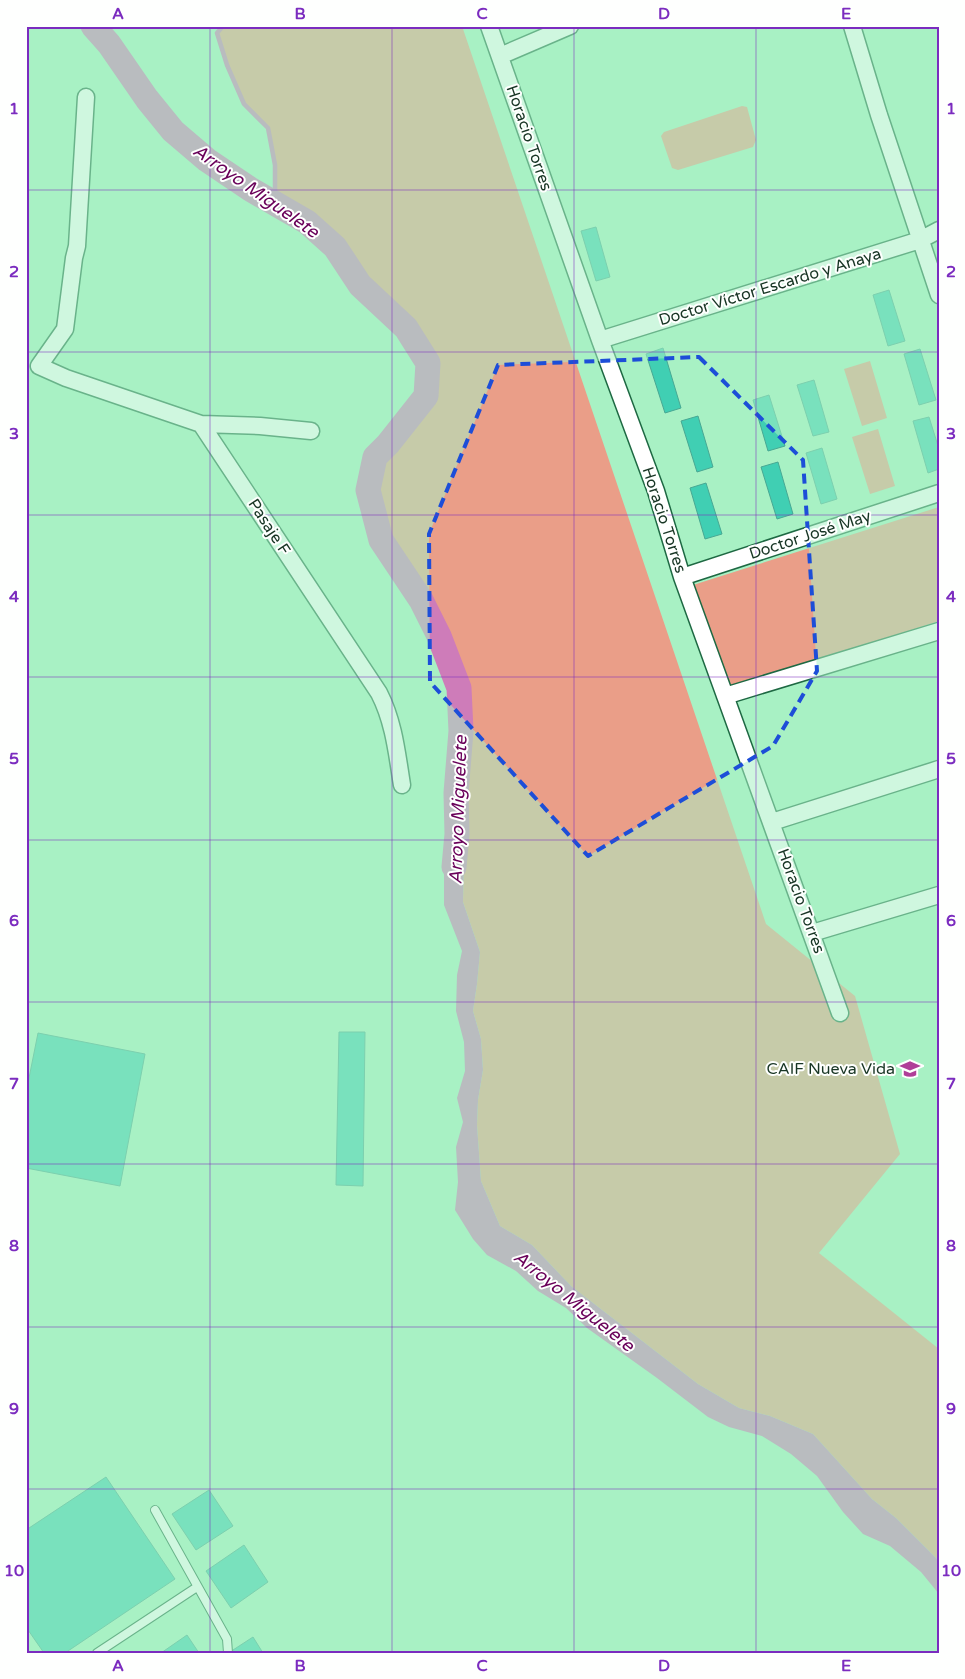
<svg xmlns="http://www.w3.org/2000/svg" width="965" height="1679" viewBox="0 0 965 1679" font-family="'Varela Round',sans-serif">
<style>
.green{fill:#ea9e88}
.water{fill:#ce7cb9}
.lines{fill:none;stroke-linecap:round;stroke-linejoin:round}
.stream{stroke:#ce7cb9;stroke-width:4.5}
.river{stroke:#ce7cb9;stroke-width:25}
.building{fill:#40cfb3;stroke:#48a893}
.lane-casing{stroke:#1e6943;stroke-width:10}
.street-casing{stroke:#1e6943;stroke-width:19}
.lane{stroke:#fff;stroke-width:8}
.street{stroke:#fff;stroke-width:16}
.marked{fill:none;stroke:#1d4ed8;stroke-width:4;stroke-dasharray:10 6;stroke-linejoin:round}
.grid{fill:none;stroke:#7b2cbf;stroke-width:1;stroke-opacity:0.55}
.labels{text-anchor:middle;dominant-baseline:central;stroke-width:4;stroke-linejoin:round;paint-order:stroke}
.street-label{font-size:16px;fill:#173524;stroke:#fefffe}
.poi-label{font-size:16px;fill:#173524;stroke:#fefffe;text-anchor:end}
.water-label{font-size:18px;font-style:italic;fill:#690059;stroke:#fefffe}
.neatline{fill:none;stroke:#7b2cbf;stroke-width:2}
.grid-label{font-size:16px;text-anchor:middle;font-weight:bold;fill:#7b2cbf}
</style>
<rect width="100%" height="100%" fill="#a8f1c4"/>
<path class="green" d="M223,26h239l304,898 89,72 45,158 -81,99 120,96v212l-43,-43 -24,-19 -59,-65 -43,-18 -31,-8 -41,-24 -127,-98 -39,-41 -32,-19 -19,-45 -4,-56 1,-25 5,-30 -2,-31 -8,-28 4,-27 3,-32 -17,-50 1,-47 -7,-21 -1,-41 5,-62 -2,-43 -20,-52 -18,-36 -40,-60 -13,-50 7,-33 13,-14 38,-47 2,-33 -22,-35 -46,-43 -25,-38 -28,-25 -32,-19v-38l-7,-37 -24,-24 -17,-39 -10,-32z
M742,106l5,1 9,33 -3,7 -75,23 -6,-2 -11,-32 3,-4z
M870,361l17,57 -25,8 -18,-57z
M878,429l17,57 -25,8 -18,-57z
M939,507v114l-208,68 -38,-104z"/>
<path class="water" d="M457,834l7,21 -1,47 17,50 -3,32 -4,27 8,28 2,31 -5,30 -1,25 4,56 19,45 32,19 39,41 127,98 41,24 31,8 43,18 59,65 24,19 43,43v33l-18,-22 -31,-26 -27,-12 -20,-22 -26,-36 -26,-22 -29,-18 -33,-9 -21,-10 -51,-39 -70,-50 -21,-20 -28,-17 -22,-20 -29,-16 -14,-16 -18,-29 3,-28 -2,-35 7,-25 -6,-24 8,-27 -1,-29 -8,-31 1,-36 5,-24 -18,-46v-38z"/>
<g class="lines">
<path class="stream" d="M223,26l-6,7 10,32 17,39 24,24 7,37v38"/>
<path class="river" d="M93,26l16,18 38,55 26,32 34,29 43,29 57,33 28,25 25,38 46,43 22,35 -2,33 -38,48 -13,13 -7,33 13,50 40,60 18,36 20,52 2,43 -5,62 1,41 -3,33"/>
</g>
<path class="building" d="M596,227l14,50 -14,4 -15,-50z
M889,290l16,51 -17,5 -15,-51z
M663,348l18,60 -16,5 -19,-59z
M920,349l16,51 -17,5 -15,-51z
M814,380l15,52 -16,4 -16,-51z
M769,395l16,51 -17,5 -15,-51z
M698,416l15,51 -16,5 -16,-51z
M929,417l10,32v20l-11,4 -15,-52z
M822,448l15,51 -16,5 -15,-51z
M778,462l15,52 -16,5 -16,-52z
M706,483l16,51 -17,5 -15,-51z
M339,1032h26l-2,154 -27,-1z
M38,1033l107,21 -25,132 -94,-18v-75z
M106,1477l69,102 -110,74h-21l-18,-26v-97z
M209,1490l24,36 -37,24 -24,-36z
M244,1545l24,37 -37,26 -25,-37z
M187,1635l12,18h-38z
M253,1637l10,16h-29l-1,-3z"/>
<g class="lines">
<defs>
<path id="lane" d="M155,1510l72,129 1,14
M97,1653l100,-66"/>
<path id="street" d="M489,26l111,314 56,151 26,86 158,436
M852,26l27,89 60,180
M500,56l70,-30
M600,340l320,-100 19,-10
M39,366l27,12 135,46 178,269c15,29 18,61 23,92
M39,366l26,-37 9,-71 3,-12 9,-149
M201,424l59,2 51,5
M682,577l257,-84
M725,696l214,-65
M772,822l167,-53
M812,933l127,-38"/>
</defs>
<use href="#lane" class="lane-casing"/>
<use href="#street" class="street-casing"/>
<use href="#lane" class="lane"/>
<use href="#street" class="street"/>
</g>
<path d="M0 0H965V1679H0ZM699,357l104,103 14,211 -44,75 -185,110 -158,-174 -1,-148 69,-169z" fill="#a8f1c4" fill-opacity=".55" fill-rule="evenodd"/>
<path class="marked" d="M699,357l104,103 14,211 -44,75 -185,110 -158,-174 -1,-148 69,-169z"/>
<path class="grid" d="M210,26v1627M392,26v1627M574,26v1627M756,26v1627M26,190h913M26,352h913M26,515h913M26,677h913M26,840h913M26,1002h913M26,1164h913M26,1327h913M26,1489h913"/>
<defs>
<symbol id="school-bare" viewBox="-9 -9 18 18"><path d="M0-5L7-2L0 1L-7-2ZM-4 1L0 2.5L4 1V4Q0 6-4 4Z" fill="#b03e98" stroke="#fefffe" stroke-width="2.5" paint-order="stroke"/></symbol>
</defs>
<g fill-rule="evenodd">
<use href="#school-bare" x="896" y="1055" width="28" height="28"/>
</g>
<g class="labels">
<g class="street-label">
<text transform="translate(529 138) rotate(71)">Horacio Torres</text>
<text transform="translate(770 287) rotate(-17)">Doctor Víctor Escardo y Anaya</text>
<text transform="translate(664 520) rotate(72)">Horacio Torres</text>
<text transform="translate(269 527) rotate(57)">Pasaje F</text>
<text transform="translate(810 535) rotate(-18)">Doctor José May</text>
<text transform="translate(801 901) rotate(70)">Horacio Torres</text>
</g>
<g class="poi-label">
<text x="895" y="1069">CAIF Nueva Vida</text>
</g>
<g class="water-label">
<text transform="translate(256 191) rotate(35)">Arroyo Miguelete</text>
<text transform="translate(458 810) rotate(-88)">Arroyo Miguelete</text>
<text transform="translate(574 1301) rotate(39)">Arroyo Miguelete</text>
</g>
</g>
<rect width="965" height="1679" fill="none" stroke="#fefffe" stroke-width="55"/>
<rect x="28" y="28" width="910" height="1624" class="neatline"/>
<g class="grid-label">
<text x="118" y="19">A</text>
<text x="300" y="19">B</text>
<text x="482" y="19">C</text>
<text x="664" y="19">D</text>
<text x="846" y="19">E</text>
<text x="14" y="114">1</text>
<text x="951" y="114">1</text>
<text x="14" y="277">2</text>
<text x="951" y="277">2</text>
<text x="14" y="439">3</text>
<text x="951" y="439">3</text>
<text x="14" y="602">4</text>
<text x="951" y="602">4</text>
<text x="14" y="764">5</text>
<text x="951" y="764">5</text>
<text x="14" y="926">6</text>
<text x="951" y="926">6</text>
<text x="14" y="1089">7</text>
<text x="951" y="1089">7</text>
<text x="14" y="1251">8</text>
<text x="951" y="1251">8</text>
<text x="14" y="1414">9</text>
<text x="951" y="1414">9</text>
<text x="14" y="1576">10</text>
<text x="951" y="1576">10</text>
<text x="118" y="1671">A</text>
<text x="300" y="1671">B</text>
<text x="482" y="1671">C</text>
<text x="664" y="1671">D</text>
<text x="846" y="1671">E</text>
</g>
</svg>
